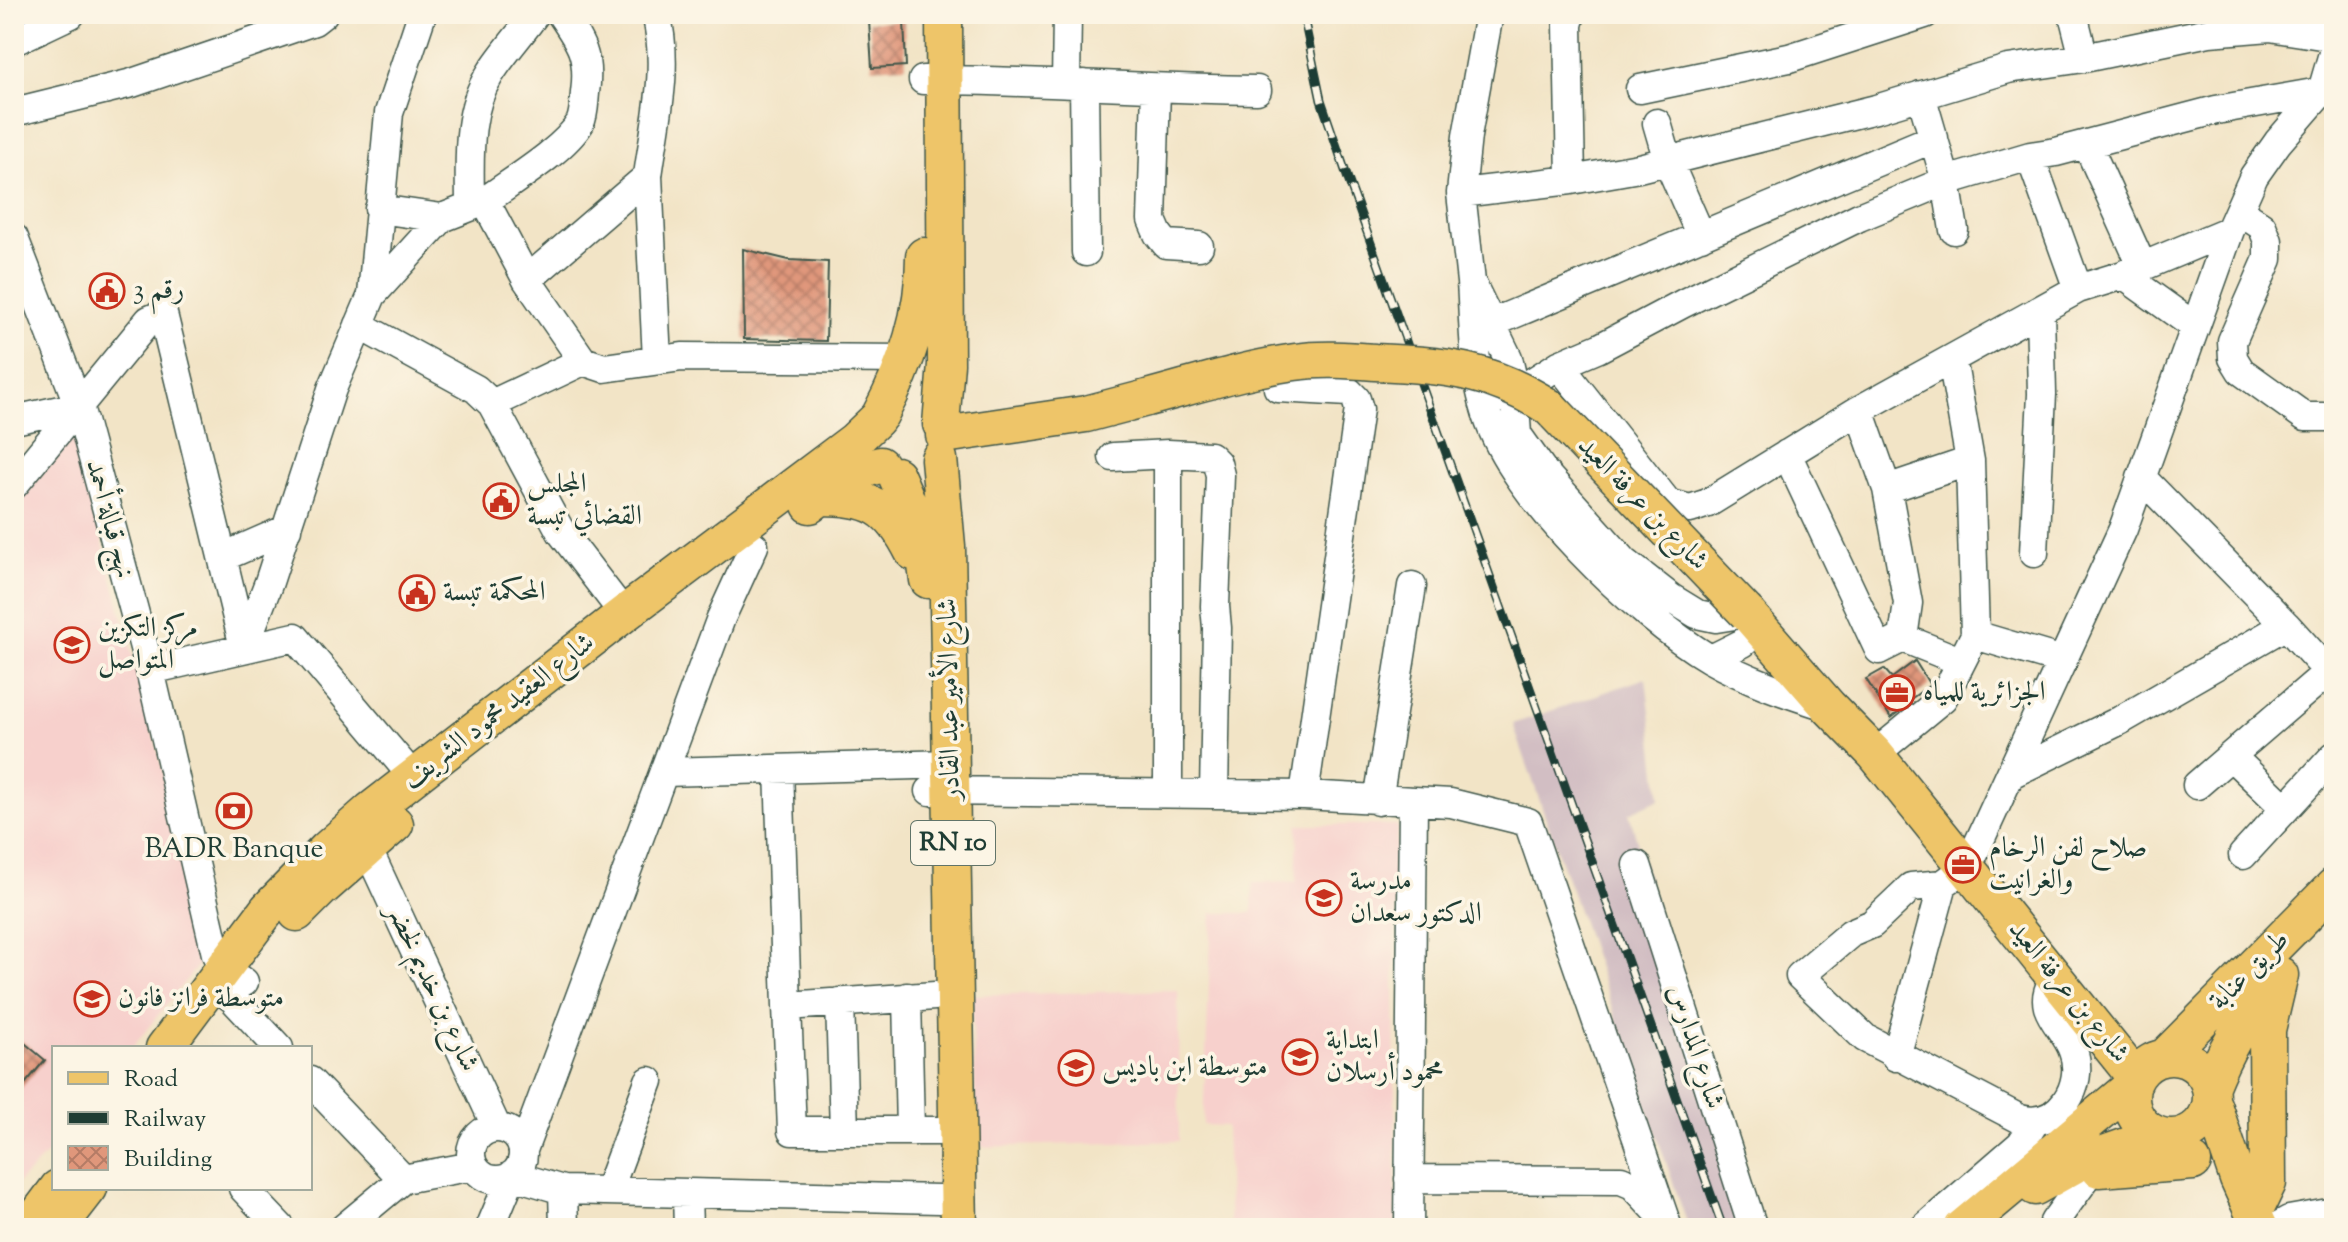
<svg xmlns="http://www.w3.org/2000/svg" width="2348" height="1242" viewBox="0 0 2348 1242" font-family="'Sorts Mill Goudy',Amiri,serif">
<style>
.built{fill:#f7d0cc}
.industrial{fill:#d2bec3}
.building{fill:url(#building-cross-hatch)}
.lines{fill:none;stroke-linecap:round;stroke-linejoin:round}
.minor-casing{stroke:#3f564a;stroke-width:31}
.major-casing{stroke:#3f564a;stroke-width:39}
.minor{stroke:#fff;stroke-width:28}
.major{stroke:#eec569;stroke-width:36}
.rail-casing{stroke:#1f3d34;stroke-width:9}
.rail{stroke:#fcf5e5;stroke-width:6;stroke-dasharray:18;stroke-linecap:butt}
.major-bridge-casing{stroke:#3f564a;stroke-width:39;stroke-linecap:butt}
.major-bridge{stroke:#eec569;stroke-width:36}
.labels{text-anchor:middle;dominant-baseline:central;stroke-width:7;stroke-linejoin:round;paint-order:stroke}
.shield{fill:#fcf5e5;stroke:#617469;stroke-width:2}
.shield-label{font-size:26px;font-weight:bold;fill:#1f3d34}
.poi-label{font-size:28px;fill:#1f3d34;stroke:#fcf5e5;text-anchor:start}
.street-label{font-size:28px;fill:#1f3d34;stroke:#fcf5e5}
</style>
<defs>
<pattern id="building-cross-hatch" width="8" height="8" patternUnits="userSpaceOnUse" patternTransform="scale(2)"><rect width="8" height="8" fill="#e0977b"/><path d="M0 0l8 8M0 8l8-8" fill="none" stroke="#b57c66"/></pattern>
</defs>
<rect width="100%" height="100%" fill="#fcf5e5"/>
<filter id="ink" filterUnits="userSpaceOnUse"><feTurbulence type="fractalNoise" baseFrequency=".0125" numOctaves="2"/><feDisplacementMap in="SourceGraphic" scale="16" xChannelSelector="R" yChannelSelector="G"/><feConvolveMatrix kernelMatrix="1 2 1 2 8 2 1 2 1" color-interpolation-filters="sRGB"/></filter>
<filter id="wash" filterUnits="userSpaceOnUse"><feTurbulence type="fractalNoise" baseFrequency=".006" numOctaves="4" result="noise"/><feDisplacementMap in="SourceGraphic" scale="32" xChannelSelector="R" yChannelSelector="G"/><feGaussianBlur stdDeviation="1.8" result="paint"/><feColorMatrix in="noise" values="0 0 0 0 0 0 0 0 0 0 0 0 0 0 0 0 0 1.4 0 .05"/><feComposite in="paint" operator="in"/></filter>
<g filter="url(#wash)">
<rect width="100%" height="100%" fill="#f2e4c6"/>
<path class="built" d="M74,433l136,517 -78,98h-78v99l-40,40v-678z
M1298,825h99l-3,164 2,239h-166l-4,-102 -23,-1 9,-212h40l1,-30 43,-1z
M1178,990l1,151 -202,6 -5,-152z"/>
<path class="industrial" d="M1646,678l14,121 -31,14 119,415h-59l-176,-504z"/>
<g id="blocks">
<path class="building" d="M869,21h35l2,45 -34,2z
M743,249l46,11 39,2 -2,79 -82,-2z
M1915,661l15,24 -22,16 2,3 -19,14 -25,-39 18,-10 8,9z
M14,1034l31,26 -31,37z"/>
</g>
</g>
<g filter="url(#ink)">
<use href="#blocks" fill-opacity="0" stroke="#3f564a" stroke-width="2"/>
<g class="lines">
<defs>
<path id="minor" d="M1571,14l-3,11 3,155
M2073,14l11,44
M14,41l57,-27
M923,80c112,0 223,9 334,10
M1066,83l1,-69
M1084,84l2,168
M1156,89l-4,131 6,14 8,10 33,2
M1640,89l149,-31 136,-44
M1921,95l25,86 8,49
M14,112l118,-29 182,-62 9,-7
M1657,123l11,38 33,75
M2087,144l56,124
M2030,156l48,133
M648,176c7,-53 22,-109 8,-162
M1461,193l110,-13 68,-12 237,-59 132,-40 76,-11 125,-26 61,-5 64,10
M485,201c27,-20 78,-50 95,-78 4,-8 4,-20 5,-30 5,-37 -4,-50 -24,-79
M470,207c0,-45 -5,-94 20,-133 13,-21 31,-40 45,-60
M379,209l63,9
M2239,211l23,15 6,15v18l-36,82 1,17 8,13 64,46h29
M14,238l65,168 71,264 66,284 7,14 21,14
M2127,273l103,-43
M527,280l121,-104 9,184
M1471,282l-10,-89 6,-57 22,-122
M372,295l70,-77 43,-17 42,79 56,81 21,7 78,-11 224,2
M1492,323l442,-185
M359,325l117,64 16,15 69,128 63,82
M1559,365l109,138 22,6 18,-6 151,-93 219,-121 45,-14 71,51
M1278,388l71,4 7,7 3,10 -55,386
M1506,399l53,-34 40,-17 85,-45 175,-86 87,-36 84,-25 26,-4 160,-42 109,-19
M492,404l91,-43
M14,420l65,-14
M1168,454l42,2 7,7 3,12 -5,131 2,22 -3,166
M1787,454l92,196 24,-12 5,-35 -21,-114 -28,-79
M1113,457l55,-3v339
M2141,477l145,148 48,53
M14,485l135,-165 14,-6 81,333
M1887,489l83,-28
M2034,553l8,-159 -2,-84
M223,557l64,-28
M1747,613l-31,5 -19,-4 -26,-16 -46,-36 -81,-90 -27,-38 -4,-54 -5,-22 -37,-76c3,45 2,90 16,133 26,82 150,201 223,244 37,21 78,35 119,48
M1975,635l88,26
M1903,638l57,23
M244,647l25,-65 63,-193 40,-94 17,-182 33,-99
M1711,659l32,-16 17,-15
M150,670l145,-33 119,141
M1875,754l68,-56 32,-63 -5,-174 -18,-102
M2231,756l54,52
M779,769l8,237 148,-10
M664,772l288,-8
M2011,774l110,-54 165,-95
M2197,785l131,-113
M930,791l374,4 147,8 77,19 140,406
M1378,801l34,-215
M367,848l130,280
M2243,855l91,-99
M1637,865l116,363
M1943,884l-32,3 -39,37 -21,9 -51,43 65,62 155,81c38,11 66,-34 53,-68 -5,-16 -20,-28 -25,-44 -3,-12 1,-19 7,-29
M212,983l20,15 47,50
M907,997l3,134
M840,1002l4,129
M787,1006l5,125h146
M1896,1057l47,-173 25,-18 155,-337 107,-299 24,-54 24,-34 44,-51 12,-41
M310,1081l93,98
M471 1154a26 26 0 1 1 52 0a26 26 0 1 1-52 0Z
M523,1150l198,-532 33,-72
M1409,1179l212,1 12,5 26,28
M243,1188l38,40
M609,1189l40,-108
M563,1190l1,38
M687,1194l1,34
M2054,1222l38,-52
M344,1228l59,-49 70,-13
M490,1228l22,-53 51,15 376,9
M1409,1228l4,-426
M1924,1228l97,-84 13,-21
M2275,1228l14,-8 45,-8"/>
<path id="major" d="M880,415c27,-51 44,-101 44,-159
M941,424l5,-60 -2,-350
M944,435l142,-21 61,-16
M939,459l8,87 12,682
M896,475l26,61 6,44
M820,497c51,0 70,9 93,55
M810,505c22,-17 42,-34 70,-40
M1747,613l82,94 46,47 260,323
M297,913l24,-24 74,-65
M164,1048l104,-139 59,-60 43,-38 254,-197 230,-173 23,-22
M2131 1097a40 40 0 1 1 80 0a40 40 0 1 1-80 0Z
M2165,1057l169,-171
M2210,1088c16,-41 36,-75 65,-107
M2213,1105l25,74 22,49
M2099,1169l94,-7
M2035,1187l41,-23 82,-29
M2253,1214l15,-31 -1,-153 13,-55
M28,1228l30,-40
M58,1228l31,-40
M1962,1228l170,-142"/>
</defs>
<use href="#minor" class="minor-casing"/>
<use href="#major" class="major-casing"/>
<use href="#minor" class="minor"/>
<use href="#major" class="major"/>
<defs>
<path id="rail" d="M1303,14l18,86 27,79 375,1049"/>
</defs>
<use href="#rail" class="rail-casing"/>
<use href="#rail" class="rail"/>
<defs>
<path id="major-bridge" d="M1147,398c49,-13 98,-29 148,-36 26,-4 54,-2 80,0 69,3 114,7 174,45l198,206"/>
</defs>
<use href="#major-bridge" class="major-bridge-casing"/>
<use href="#major-bridge" class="major-bridge"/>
</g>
</g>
<defs>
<symbol id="civic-ring" viewBox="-11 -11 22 22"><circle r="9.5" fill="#fcf5e5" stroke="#c8321e" stroke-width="1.5"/><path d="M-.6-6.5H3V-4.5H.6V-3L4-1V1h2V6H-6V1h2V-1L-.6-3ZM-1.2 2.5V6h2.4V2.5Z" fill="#c8321e"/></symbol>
<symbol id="university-ring" viewBox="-11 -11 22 22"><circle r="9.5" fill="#fcf5e5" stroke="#c8321e" stroke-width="1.5"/><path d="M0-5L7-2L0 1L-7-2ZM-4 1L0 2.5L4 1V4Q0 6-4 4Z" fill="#c8321e"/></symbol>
<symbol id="office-ring" viewBox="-11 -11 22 22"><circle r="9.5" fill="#fcf5e5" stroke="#c8321e" stroke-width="1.5"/><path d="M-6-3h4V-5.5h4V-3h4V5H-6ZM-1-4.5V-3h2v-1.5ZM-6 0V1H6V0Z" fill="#c8321e"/></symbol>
<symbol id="bank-ring" viewBox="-11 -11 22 22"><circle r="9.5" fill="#fcf5e5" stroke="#c8321e" stroke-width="1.5"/><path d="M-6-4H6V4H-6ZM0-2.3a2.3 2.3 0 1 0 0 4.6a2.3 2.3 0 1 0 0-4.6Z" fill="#c8321e"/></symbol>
<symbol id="school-ring" viewBox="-11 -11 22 22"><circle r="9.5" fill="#fcf5e5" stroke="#c8321e" stroke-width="1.5"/><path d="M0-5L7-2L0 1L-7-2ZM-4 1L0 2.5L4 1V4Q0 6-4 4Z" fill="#c8321e"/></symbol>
</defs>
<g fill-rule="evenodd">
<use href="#civic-ring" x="87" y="271" width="40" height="40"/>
<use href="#civic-ring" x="481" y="481" width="40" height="40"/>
<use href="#civic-ring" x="397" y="573" width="40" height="40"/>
<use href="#university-ring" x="52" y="625" width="40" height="40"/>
<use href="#office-ring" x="1877" y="673" width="40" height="40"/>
<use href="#bank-ring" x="214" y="791" width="40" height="40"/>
<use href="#office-ring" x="1943" y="845" width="40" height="40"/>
<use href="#school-ring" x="1304" y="878" width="40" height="40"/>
<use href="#school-ring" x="72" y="979" width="40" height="40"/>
<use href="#school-ring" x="1280" y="1037" width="40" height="40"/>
<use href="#school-ring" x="1056" y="1048" width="40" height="40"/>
</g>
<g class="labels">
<rect class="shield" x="911" y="821" width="84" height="44" rx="6"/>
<g class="shield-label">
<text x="953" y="843">RN 10</text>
</g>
<g class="poi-label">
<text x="133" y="291">رقم 3</text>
<text x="527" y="485">المجلس<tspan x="527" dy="32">القضائي تبسة</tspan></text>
<text x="443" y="593">المحكمة تبسة</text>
<text x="98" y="629">مركز التكزين<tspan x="98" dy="32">المتواصل</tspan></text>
<text x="1923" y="693">الجزائرية للمياه</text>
<text x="1989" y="849">صلاح لفن الرخام<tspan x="1989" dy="32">والغرانيت</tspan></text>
<text x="234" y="850" text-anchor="middle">BADR Banque</text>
<text x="1350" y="882">مدرسة<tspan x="1350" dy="32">الدكتور سعدان</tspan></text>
<text x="118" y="999">متوسطة فرانز فانون</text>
<text x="1326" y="1041">ابتداية<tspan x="1326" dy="32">محمود أرسلان</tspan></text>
<text x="1102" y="1068">متوسطة ابن باديس</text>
</g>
<g class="street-label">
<text transform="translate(1642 504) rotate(46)">شارع بن عرفة العيد</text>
<text transform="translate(109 519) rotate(75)">نهج قبالة أحمد</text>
<text transform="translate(950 699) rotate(-91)">شارع الأمير عبد القادر</text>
<text transform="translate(499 712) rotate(-38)">شارع العقيد محمود الشريف</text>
<text transform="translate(2250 971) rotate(-45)">طريق عنابة</text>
<text transform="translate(432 988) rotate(65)">شارع بن خديم لخضر</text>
<text transform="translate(2068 992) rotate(51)">شارع بن عرفة العيد</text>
<text transform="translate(1695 1047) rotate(72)">شارع المدارس</text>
</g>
</g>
<rect width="2348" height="1242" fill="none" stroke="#fcf5e5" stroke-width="48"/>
<rect x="52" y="1046" width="260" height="144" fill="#fcf5e5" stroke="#a4ab9e" stroke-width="2"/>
<rect x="68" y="1072" width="40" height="12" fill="#eec569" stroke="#a4ab9e" stroke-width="2"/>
<text x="124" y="1086" font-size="24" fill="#1f3d34">Road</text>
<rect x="68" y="1112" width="40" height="12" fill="#1f3d34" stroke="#a4ab9e" stroke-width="2"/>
<text x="124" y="1126" font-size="24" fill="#1f3d34">Railway</text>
<rect x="68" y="1146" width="40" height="24" fill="url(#building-cross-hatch)" stroke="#a4ab9e" stroke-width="2"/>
<text x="124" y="1166" font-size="24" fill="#1f3d34">Building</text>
</svg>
